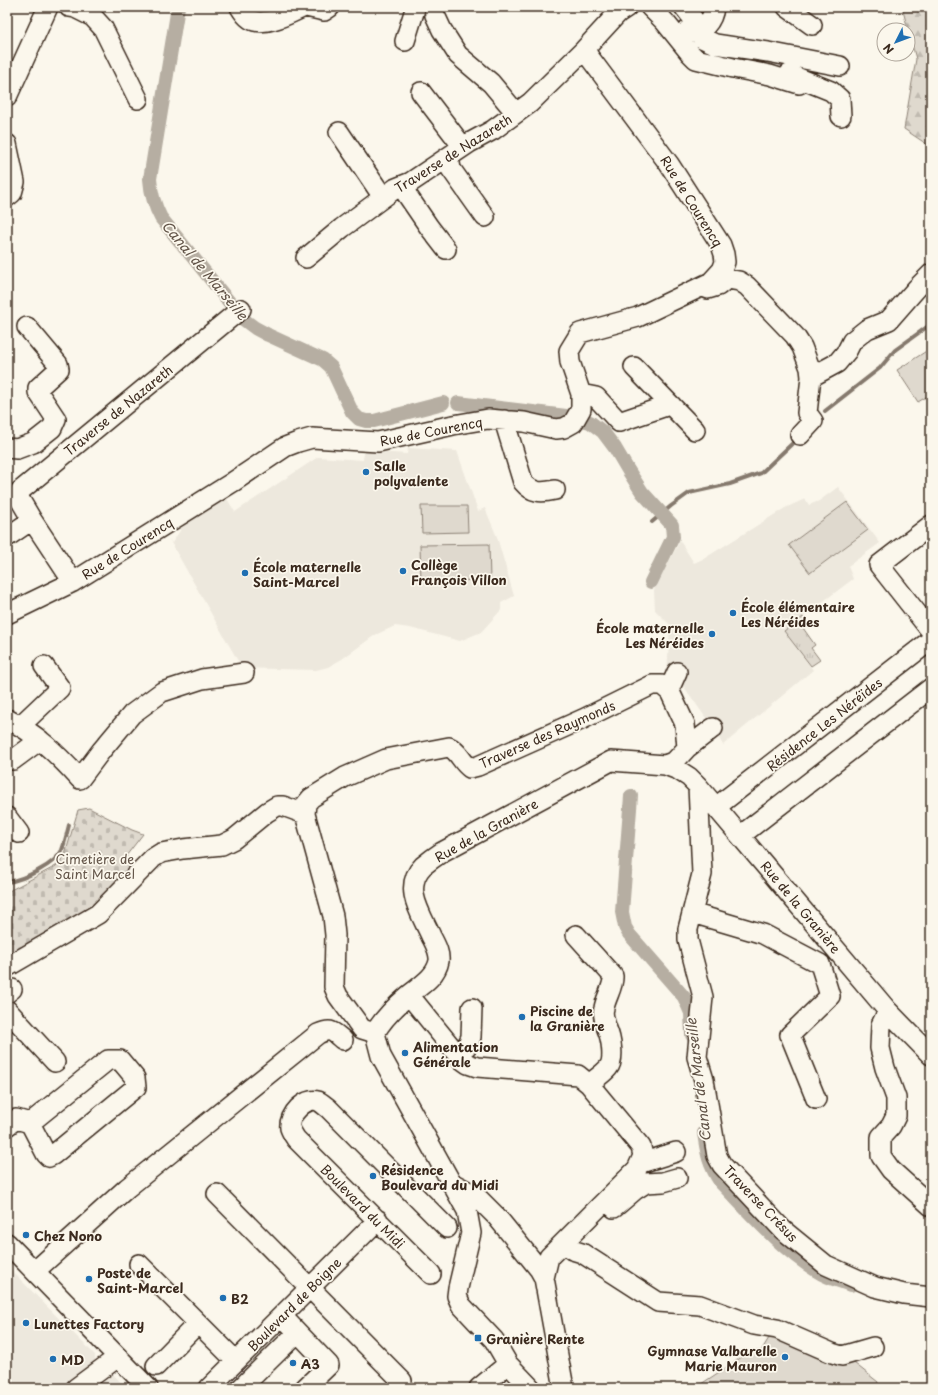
<svg xmlns="http://www.w3.org/2000/svg" width="938" height="1395" viewBox="0 0 938 1395" font-family="'Playpen Sans',sans-serif">
<style>
.built{fill:#ede8dd}
.grass{fill:#dfd9ce;stroke:#8d8276}
.forest{fill:url(#forest-firs);stroke:#8d8276}
.cemetery{fill:url(#cemetery-stones);stroke:#8d8276}
.park{fill:url(#park-tufts);stroke:#8d8276}
.lines{fill:none;stroke-linecap:round;stroke-linejoin:round}
.stream{stroke:#85796d;stroke-width:4}
.canal{stroke:#b6aea2;stroke-width:14}
.minor-casing{stroke:#3b2a1e;stroke-width:22}
.minor{stroke:#fbf7ec;stroke-width:19}
.poi-dot{fill:#1f6fb2;stroke:#fbf7ec;stroke-width:1.5}
.labels{text-anchor:middle;dominant-baseline:central;stroke-width:3.5;stroke-linejoin:round;paint-order:stroke}
.street-label{font-size:13px;fill:#3b2a1e;stroke:#fbf7ec}
.poi-label{font-size:13px;font-weight:bold;fill:#3b2a1e;stroke:#fbf7ec;text-anchor:start}
.park-label{font-size:13px;fill:#64564a;stroke:#fbf7ec}
.water-label{font-size:14px;font-style:italic;fill:#605246;stroke:#fbf7ec}
</style>
<defs>
<pattern id="forest-firs" width="22" height="20" patternUnits="userSpaceOnUse"><rect width="22" height="20" fill="#dfd9ce"/><path d="M5 1l3.5 6h-7zM16 11l3.5 6h-7z" fill="#c0bab0"/></pattern>
<pattern id="cemetery-stones" width="16" height="16" patternUnits="userSpaceOnUse"><rect width="16" height="16" fill="#dfd9ce"/><path d="M2 7V4a2 2 0 0 1 4 0v3zM10 15v-3a2 2 0 0 1 4 0v3z" fill="#c0bab0"/></pattern>
<pattern id="park-tufts" width="24" height="20" patternUnits="userSpaceOnUse"><rect width="24" height="20" fill="#dfd9ce"/><path d="M3 7l-1-3M5 7V3M7 7l1-3M15 17l-1-3M17 17v-4M19 17l1-3" fill="none" stroke="#c0bab0"/></pattern>
</defs>
<rect width="100%" height="100%" fill="#fbf7ec"/>
<filter id="ink" filterUnits="userSpaceOnUse"><feTurbulence type="fractalNoise" baseFrequency=".025" numOctaves="2"/><feDisplacementMap in="SourceGraphic" scale="8" xChannelSelector="R" yChannelSelector="G"/><feConvolveMatrix kernelMatrix="1 2 1 2 8 2 1 2 1" color-interpolation-filters="sRGB"/></filter>
<g filter="url(#ink)">
<path class="built" d="M408,448l49,3 21,60 7,-3 12,29 17,59 -13,7v7l-20,22 -21,9 -50,-13 -15,-2 -20,9 -33,24 -14,8 -12,3 -74,-2 -73,-129 3,4 15,-23 37,-26 11,18 83,-55 45,3 1,-9 43,3z
M838,487l42,56 -32,23 5,13 -69,52 29,39 -90,75 -10,-17 -31,-44 -15,-11 3,-48 -15,-15 -1,-20 26,-49 14,22 11,-5 80,-50 20,-9 4,6 10,-4z
M7,1266l88,89v7l-4,5 13,12 9,-5 13,14h-119z"/>
<path class="grass" d="M931,348v46l-13,8 -21,-32z
M847,502l21,28 -58,43 -21,-28z
M421,506h46l1,26 -46,1z
M489,544l1,36 -69,1 -1,-36z
M772,1333l67,30h15l24,19 -1,6h-182l56,-37h10z"/>
<path class="forest" d="M902,7h29v140l-27,-18 12,-70z"/>
<path class="cemetery" d="M89,808l43,22 11,4 -17,22 12,11 -40,41 -91,55v-71l49,-26 9,-11 13,-45z"/>
<path class="park" d="M803,617l5,7 -5,4 12,17 -4,3 9,12 -9,6 -27,-35z"/>
<g class="lines">
<path class="stream" d="M825,411l55,-43 15,-18 36,-26
M652,522l19,-16 18,-13 41,-9 31,-11 36,-34
M7,882c16,-2 48,-17 55,-32 3,-8 5,-17 7,-25"/>
<path class="canal" d="M178,7l-28,172c1,15 4,26 11,39l82,101 12,9 13,7 55,25 8,7 21,45 7,7 7,2h8l69,-18
M458,403l108,13 24,6 13,10 12,16 13,22 14,22 30,33 1,12 -22,45
M631,796l-9,116 3,15 4,7 55,63 7,16 1,22
M704,1133c3,21 5,32 17,50 30,31 59,65 96,88 10,7 23,10 34,14"/>
<defs>
<path id="minor" d="M69,7l6,1 18,9 10,11 35,71
M240,7c3,5 6,9 10,12 14,9 41,-6 54,-12
M306,7l18,4 6,-4
M434,7l1,8 7,15 16,25 33,28 25,30
M650,7l15,15 25,31 6,6 37,9 37,7 29,9
M684,7l10,13 8,18 13,6 53,8 72,14
M787,7l25,18
M688,30c14,7 25,-11 26,-23
M405,41l10,-32 -1,-2
M789,74l42,17 9,8 1,17
M421,92l42,55
M7,97l41,-90
M339,132l44,65
M7,144l8,38 -3,11 -5,4
M449,157l2,12 34,48
M401,186l28,41 17,22
M306,258l36,-30 54,-40 15,-6 58,-39 24,-13 37,-27 54,-53 34,-37 9,-6
M708,289l10,-3 9,-7 12,2 8,5 48,50 7,11 8,21 1,9 -4,36 6,8 -13,14
M634,367l61,63
M811,377l26,-14 10,-12 5,-10 15,-12 22,-9 28,-32 14,-14
M581,394l15,3 23,25 50,-17 3,1
M504,420l19,62c9,11 18,11 32,8
M7,448l10,1 16,-6 19,-15 4,-9 -18,-27v-4l21,-19 -1,-5 -31,-37
M32,520l-13,-22 1,-7 221,-182
M931,525l-52,40 52,66
M7,537l25,-17 41,62
M7,614l66,-32 160,-100 52,-35 13,-5 14,-4 66,4 75,-17 35,-6 36,3 32,7 8,-1 9,-5 8,-14v-15l-11,-32 -1,-11 11,-18 58,-16 73,-35 11,-12 3,-8 -1,-8 -3,-9 -52,-81 -85,-114
M669,690l8,-18
M7,719c29,14 51,36 73,60l21,-28 31,-37 30,-22 40,-13 42,-6
M21,725l39,-37 -16,-22
M687,748l26,-20
M13,760l27,-20
M698,786l4,88 -14,55v11l15,57 -6,60 7,23 13,76 5,9 61,65 43,35 49,22 29,7 27,3
M716,807l215,-167
M7,817l12,16
M740,836l191,-148
M692,913l71,21 57,30 10,32 -40,39 26,64
M576,935l37,41c1,10 -7,21 -9,32 -2,6 1,15 3,21 4,9 8,31 1,39 -5,6 -13,11 -19,16
M7,967l91,-53 55,-56 8,-5 22,-4 39,-4 12,-6 33,-27 10,-6h6l22,8
M7,993l5,-4
M409,995l52,64 7,5 9,3 101,8 11,9 52,63 2,9 -6,13 -88,88 -5,21
M7,1010l48,52
M888,1011l-7,14 -1,23 5,20 11,30v18l-5,10 -10,11v19l10,14 40,36
M375,1033l-13,-4 -24,-33 -4,-9 1,-52 -2,-19 -28,-102 1,-10 5,-6 34,-21 41,-18 63,-12c10,4 12,15 21,21l8,-2 105,-47 69,-34h10l8,7 15,32 2,24 -12,13 -10,4
M457,1054l10,-8 4,-9 1,-29
M7,1126l9,-7 14,4 16,31 3,3 4,-2 83,-68 -1,-9 -15,-18h-12l-78,63
M641,1163l35,-11
M450,1182l25,13 22,22 42,52 5,9 20,110
M217,1194l185,187v7
M614,1208l21,-18 11,-7 17,-1 14,-4
M7,1243l141,145
M572,1250l10,3 76,49 42,3 54,20 23,4 55,24 10,3 31,-9
M139,1264l97,97
M35,1271l92,-83 191,-154c13,-6 14,-3 25,6
M431,1274l-135,-135c-2,-3 -5,-8 -6,-11 -2,-13 15,-31 28,-27 3,1 7,5 10,7l119,120
M282,1316l47,49 -24,23
M156,1366l42,-43
M76,1388l42,-31
M209,1388l169,-168
M241,1388l56,-55
M479,1388l29,-24
M531,1388l-23,-24 -14,-24 -33,-35 -4,-9 1,-8 13,-55 -4,-22 -86,-155 -6,-23c8,-15 21,-27 34,-38 11,-9 27,-18 30,-34 1,-9 -4,-17 -8,-25 -10,-22 -29,-49 -8,-70 6,-5 13,-10 19,-14l169,-91 54,4 13,5 11,7 9,9 190,225 43,44"/>
</defs>
<use href="#minor" class="minor-casing"/>
<use href="#minor" class="minor"/>
</g>
</g>
<g class="poi-dot">
<circle cx="366" cy="472" r="4"/>
<circle cx="403" cy="571" r="4"/>
<circle cx="245" cy="573" r="4"/>
<circle cx="733" cy="613" r="4"/>
<circle cx="712" cy="634" r="4"/>
<circle cx="522" cy="1017" r="4"/>
<circle cx="405" cy="1053" r="4"/>
<circle cx="373" cy="1176" r="4"/>
<circle cx="26" cy="1235" r="4"/>
<circle cx="89" cy="1279" r="4"/>
<circle cx="223" cy="1298" r="4"/>
<circle cx="26" cy="1323" r="4"/>
<rect x="474" y="1334" width="8" height="8" rx="2"/>
<circle cx="785" cy="1357" r="4"/>
<circle cx="53" cy="1359" r="4"/>
<circle cx="293" cy="1363" r="4"/>
</g>
<g class="labels">
<g class="street-label">
<text transform="translate(453 153) rotate(-32)">Traverse de Nazareth</text>
<text transform="translate(692 201) rotate(58)">Rue de Courencq</text>
<text transform="translate(118 410) rotate(-39)">Traverse de Nazareth</text>
<text transform="translate(431 431) rotate(-11)">Rue de Courencq</text>
<text transform="translate(127 548) rotate(-32)">Rue de Courencq</text>
<text transform="translate(824 724) rotate(-38)">Résidence Les Néréïdes</text>
<text transform="translate(547 734) rotate(-24)">Traverse des Raymonds</text>
<text transform="translate(486 830) rotate(-29)">Rue de la Granière</text>
<text transform="translate(801 907) rotate(50)">Rue de la Granière</text>
<text transform="translate(761 1203) rotate(46)">Traverse Crésus</text>
<text transform="translate(363 1206) rotate(45)">Boulevard du Midi</text>
<text transform="translate(294 1304) rotate(-45)">Boulevard de Boigne</text>
</g>
<g class="poi-label">
<text x="374" y="465">Salle<tspan x="374" dy="15">polyvalente</tspan></text>
<text x="411" y="564">Collège<tspan x="411" dy="15">François Villon</tspan></text>
<text x="253" y="566">École maternelle<tspan x="253" dy="15">Saint-Marcel</tspan></text>
<text x="741" y="606">École élémentaire<tspan x="741" dy="15">Les Néréides</tspan></text>
<text x="704" y="627" text-anchor="end">École maternelle<tspan x="704" dy="15">Les Néréides</tspan></text>
<text x="530" y="1010">Piscine de<tspan x="530" dy="15">la Granière</tspan></text>
<text x="413" y="1046">Alimentation<tspan x="413" dy="15">Générale</tspan></text>
<text x="381" y="1169">Résidence<tspan x="381" dy="15">Boulevard du Midi</tspan></text>
<text x="34" y="1235">Chez Nono</text>
<text x="97" y="1272">Poste de<tspan x="97" dy="15">Saint-Marcel</tspan></text>
<text x="231" y="1298">B2</text>
<text x="34" y="1323">Lunettes Factory</text>
<text x="486" y="1338">Granière Rente</text>
<text x="777" y="1350" text-anchor="end">Gymnase Valbarelle<tspan x="777" dy="15">Marie Mauron</tspan></text>
<text x="61" y="1359">MD</text>
<text x="301" y="1363">A3</text>
</g>
<g class="park-label">
<text x="95" y="858">Cimetière de<tspan x="95" dy="15">Saint Marcel</tspan></text>
</g>
<g class="water-label">
<text transform="translate(205 270) rotate(50)">Canal de Marseille</text>
<text transform="translate(698 1080) rotate(-97)">Canal de Marseille</text>
</g>
</g>
<rect width="938" height="1395" fill="none" stroke="#fbf7ec" stroke-width="24"/>
<rect x="12" y="12" width="914" height="1371" fill="none" stroke="#3b2a1e" stroke-width="1.5" filter="url(#ink)"/>
<g transform="translate(896 42) rotate(228)"><circle r="19" fill="#fbf7ec" stroke="#aea59a"/>
<path d="M0-3L7 15L0 10L-7 15Z" fill="#1f6fb2"/>
<text y="-6" font-size="11" font-weight="bold" text-anchor="middle" fill="#3b2a1e">N</text>
</g>
</svg>
